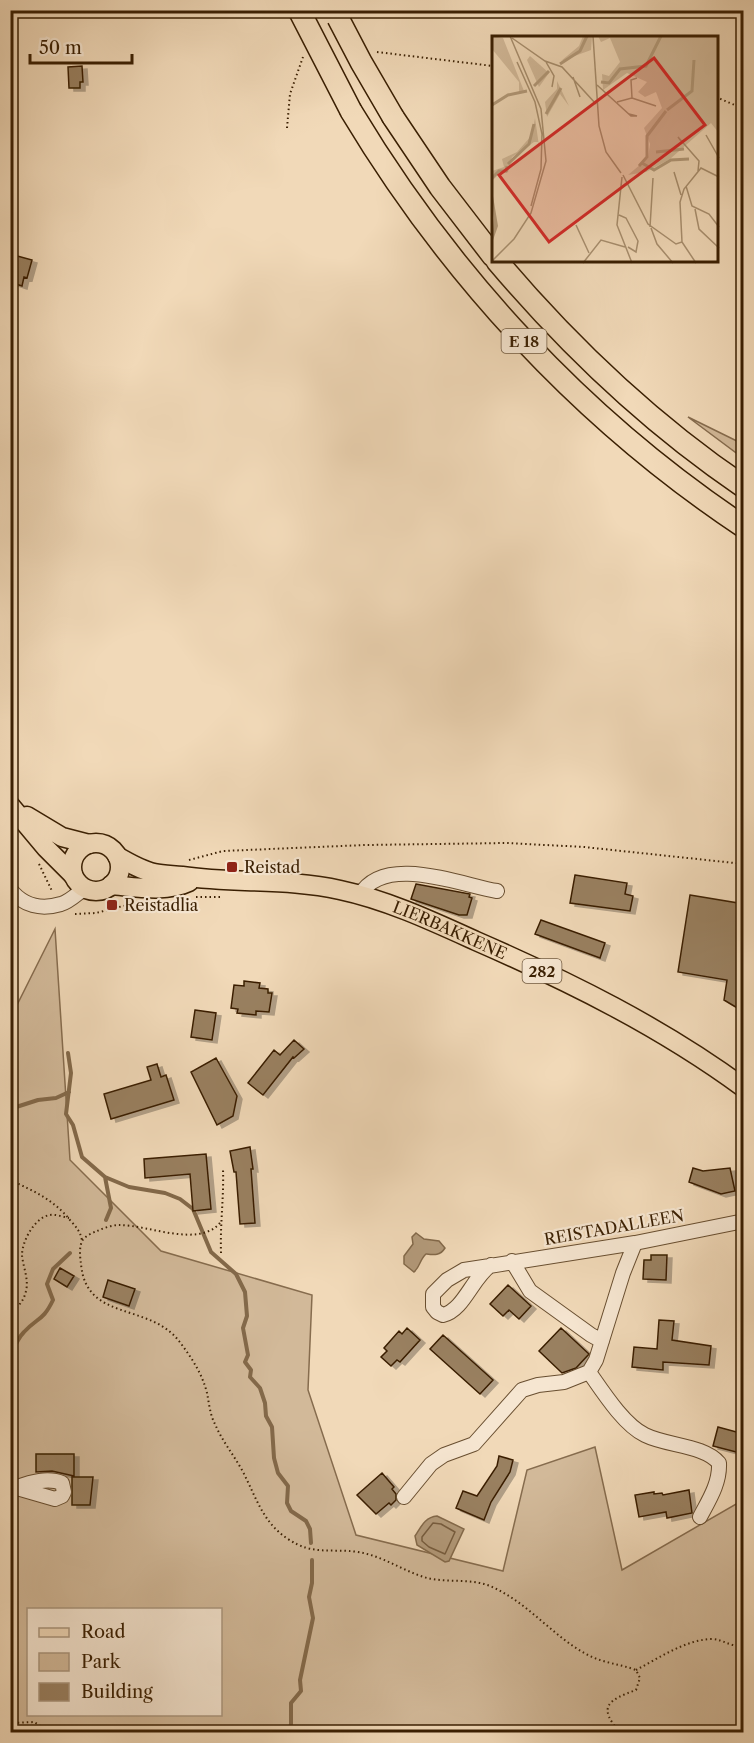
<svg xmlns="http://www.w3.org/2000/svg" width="754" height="1743" viewBox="0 0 754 1743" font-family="'Libre Caslon Text',serif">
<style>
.green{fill:#d2b999;stroke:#866c4e;stroke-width:1.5;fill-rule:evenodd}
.water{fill:#b39a7a;stroke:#83694a;stroke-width:1.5}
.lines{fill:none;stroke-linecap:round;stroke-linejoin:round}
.shore{stroke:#765c3e;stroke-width:1.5}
.stream{stroke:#83694a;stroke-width:4}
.building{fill:#998061;stroke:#3a1f02;stroke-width:1.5;filter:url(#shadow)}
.minor-casing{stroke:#684e30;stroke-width:16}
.major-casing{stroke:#3a1f02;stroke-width:21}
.highway-casing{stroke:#3a1f02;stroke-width:24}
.path{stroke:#3a1f02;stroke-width:2;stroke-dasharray:1.5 3;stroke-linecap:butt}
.minor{stroke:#f6e6d1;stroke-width:14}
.major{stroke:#f1d9b8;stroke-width:18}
.highway{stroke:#f1d9b8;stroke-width:21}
.highway-bridge-casing{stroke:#3a1f02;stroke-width:24;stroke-linecap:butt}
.highway-bridge{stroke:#f1d9b8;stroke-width:21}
.poi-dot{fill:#8f2418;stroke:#f6e6d1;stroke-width:2}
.labels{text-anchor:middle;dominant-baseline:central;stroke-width:4.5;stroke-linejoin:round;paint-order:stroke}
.shield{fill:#f6e6d1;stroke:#725b40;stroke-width:1.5}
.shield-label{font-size:15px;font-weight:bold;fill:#3a1f02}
.poi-label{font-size:16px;fill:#3a1f02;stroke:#f6e6d1;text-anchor:start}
.street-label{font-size:16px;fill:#3a1f02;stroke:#f6e6d1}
.inset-river{fill:none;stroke:#b39a7a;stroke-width:3}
.inset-road{fill:none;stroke:#a88f6f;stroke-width:1.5}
.view{fill:#d62828;fill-opacity:0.15;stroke:#d62828;stroke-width:3}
.inset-edge{fill:none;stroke:#3a1f02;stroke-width:3}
</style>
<defs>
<filter id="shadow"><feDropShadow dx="5" dy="3" stdDeviation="0" flood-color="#0004"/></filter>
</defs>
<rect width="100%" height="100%" fill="#f1d9b8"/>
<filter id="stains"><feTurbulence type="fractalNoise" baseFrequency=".00333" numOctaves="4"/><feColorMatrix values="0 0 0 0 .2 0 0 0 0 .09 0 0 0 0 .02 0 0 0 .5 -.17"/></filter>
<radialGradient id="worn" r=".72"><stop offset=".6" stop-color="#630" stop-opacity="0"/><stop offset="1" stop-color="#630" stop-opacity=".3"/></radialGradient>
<path class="green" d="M688,417l55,27v14z
M55,929l15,231 91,91 151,44 -4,95 48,145 147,36 24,-101 68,-23 27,123 121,-70v232h-732l-1,-713zM28,1610h192v104h-192z"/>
<path class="water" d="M416,1233l8,6 15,2 6,7c-5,8 -11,7 -19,6 -6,5 -6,13 -12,18l-10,-8v-8l9,-12 -1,-7z
M437,1516l27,13 -15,32 -4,1 -28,-17 -2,-9c6,-9 10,-19 22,-20z"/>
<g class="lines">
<path class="shore" d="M433,1523l8,1 14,8 -10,22 -16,-7 -7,-6v-4z"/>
<path class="stream" d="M744,72v6
M68,1053l3,20 -5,41 7,11 9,32 23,20 24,10 36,6 15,6 13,10 18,43 25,22 9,18 2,24 -4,12 5,27 -3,7 6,8 -1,7 10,11 5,15 1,13 6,11 2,31 4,15 10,13 -1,17 4,8 15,10 4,8 1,14
M10,1109l28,-9 18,-2 13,-6
M105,1177l6,31 -5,12
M10,1357c4,-9 7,-18 14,-25 14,-15 19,-11 29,-32l-6,-16 6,-15 17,-16
M744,1643v4
M289,1732l2,-8v-21l10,-12 -1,-11 13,-62 -4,-21 3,-14v-23"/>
</g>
<path class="building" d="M82,66l1,16h-3v6h-11l-1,-21z
M10,254l22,6 -5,18 -3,-1 -2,9 -12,-4z
M575,875l52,8 -2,11 8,2 -3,15 -60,-8z
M416,884l54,10 -1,3 3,1 -5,17h-8l-48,-16z
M690,895l54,9v108l-20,-12 3,-20 -49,-8z
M541,920l64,23 -5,15 -65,-24z
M244,981l16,2 -1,5 9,1v4h4l-3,19 -13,-1v4l-19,-2 1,-4 -7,-1 3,-23 10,1z
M195,1010l21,3 -4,27 -21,-3z
M294,1040l10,9 -10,9 -1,-1 -30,38 -15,-12 26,-33 6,5z
M216,1058l21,38 -4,20 -16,9 -26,-53z
M157,1064l4,13 5,-2 8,25 -63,19 -7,-25 47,-14 -4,-13z
M250,1147l3,22h-2l4,54 -15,1 -4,-52h-2l-4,-21z
M206,1154l5,55 -18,2 -3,-37 -45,4 -1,-19z
M693,1168l10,3 27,-3 5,23 -14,3 -32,-12z
M651,1255h16l-1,25 -23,-1 1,-19h7z
M60,1268l14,8 -7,11 -13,-8z
M108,1280l27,9 -6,17 -26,-9z
M508,1285l23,21 -12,13 -10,-9 -6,6 -13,-12z
M659,1320l15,1 -2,19 39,6 -2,19 -46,-3v8l-31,-3 2,-20 23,2z
M407,1328l13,12 -20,22 -3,-2 -6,6 -10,-9 6,-6 -3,-3 15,-17 3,3z
M561,1328l28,26 -13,14 -14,5 -23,-22z
M443,1335l50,45 -13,14 -50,-45z
M718,1427l26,7v20l-31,-8z
M36,1454h38v22l-22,-5 -16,1z
M499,1456l14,4 -3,12 -19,30 -7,18 -28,-12 7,-17 14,5 20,-30z
M382,1473l12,14 -2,2 4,5v6l-5,5 -2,-2 -13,11 -19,-19z
M72,1477h21l-3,28h-18z
M689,1490l3,23 -25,5 -1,-6 -27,5 -4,-22 19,-3v2l8,-1 1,2z"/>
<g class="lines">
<defs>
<path id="minor" d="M10,889c13,17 31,21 51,15 8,-2 17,-11 24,-16
M360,895c24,-42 101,-10 137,-4
M635,1243l-12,30 -27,87 -7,12c14,20 35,53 56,63 22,11 59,10 74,28 1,20 -10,37 -19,54
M512,1261l18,30 61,44 11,6
M491,1265c-19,13 -27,45 -48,50l-6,-3 -4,-5v-13l14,-14 17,-10 171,-27 109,-22
M10,1486l45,13 7,-3 2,-4 -2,-9c-14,-6 -31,-1 -45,4
M404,1497l27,-33 13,-9 30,-11 48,-54 16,-5 26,-3 25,-10"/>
<g id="major">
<path d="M10,805l36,43 27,27"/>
<path d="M27,816l35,21 27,7"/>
<circle cx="96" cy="867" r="24"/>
<path id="s1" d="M117,856c12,7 24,14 37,17 9,2 19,2 28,3 52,8 106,2 158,14 47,10 92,31 136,51 94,41 185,86 268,147"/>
<path d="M111,885c24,2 55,8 78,-3"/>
</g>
<path id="highway" d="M351,111c99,165 232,309 393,416
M393,117l47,70 53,69
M497,261c72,85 154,163 247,226"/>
</defs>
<use href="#minor" class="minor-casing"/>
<use href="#major" class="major-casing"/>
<use href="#highway" class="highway-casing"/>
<path class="path" d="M377,52l116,14
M716,97l28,12
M287,128l3,-34 13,-37
M189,860l34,-9 142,-6 142,-2 77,4 160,17
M39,864l13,27
M196,897h25
M75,914l21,-1 35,-9
M10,1180c24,11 44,20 60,40 6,7 11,12 12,21
M220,1223c-22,25 -71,2 -101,2 -7,0 -15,3 -22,6 -5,2 -12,5 -15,10 -3,7 -2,16 -1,23 5,58 67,38 98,77 12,16 23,32 28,52 2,10 3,22 8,31 7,17 19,31 28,48 13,25 20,51 45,67 25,17 44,9 70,13 25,4 45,19 69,26 21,5 43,0 63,8 38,16 63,51 98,69 15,8 32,9 48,15l4,8 -4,12c-28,10 -39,17 -16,42
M221,1253c-1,-29 3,-56 2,-84
M10,1314c7,-6 14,-13 16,-23 3,-12 -3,-24 -4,-36 0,-14 13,-38 28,-40 6,-1 13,2 19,3
M636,1670c23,-12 49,-30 75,-31 13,0 19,9 33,6
M10,1720l3,3 21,-1 16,10"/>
<use href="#minor" class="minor"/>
<use href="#major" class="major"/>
<use href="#highway" class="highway"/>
<defs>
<path id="highway-bridge" d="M300,12l51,99
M338,18l23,44 32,55"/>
</defs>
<use href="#highway-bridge" class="highway-bridge-casing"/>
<use href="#highway-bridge" class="highway-bridge"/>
</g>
<g class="poi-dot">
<rect x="226" y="861" width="12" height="12" rx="3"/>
<rect x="106" y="899" width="12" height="12" rx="3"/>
</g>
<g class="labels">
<g class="shield">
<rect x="501.5" y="329" width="45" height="24" rx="4.5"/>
<rect x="522.5" y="959" width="39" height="24" rx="4.5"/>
</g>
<g class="shield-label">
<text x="524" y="341">E 18</text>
<text x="542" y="971">282</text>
</g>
<g class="poi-label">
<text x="244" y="867">Reistad</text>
<text x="124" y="905">Reistadlia</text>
</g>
<g class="street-label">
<text stroke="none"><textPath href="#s1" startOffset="345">LIERBAKKENE</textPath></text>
<text transform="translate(614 1227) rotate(-10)">REISTADALLEEN</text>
</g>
</g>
<g transform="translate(492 36)">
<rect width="226" height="226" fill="#f1d9b8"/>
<path d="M0,0l11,2 21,53 -5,2v-11l-27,-33zM91,0h9l-1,14 -30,11 18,-15zM106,0h120v96l-7,-9 -41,36 -24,13 -18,3 20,-17 2,-14 -6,-16 18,-20 -6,-16 -11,5 -7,-5 9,-10 -20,-9 -24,17 -1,-16 7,2 11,-14 -10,-24 -9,4zM38,20l19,17 -10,14 -12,-27zM65,45l12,25 -9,-12 -13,23 -2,-15 12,-13zM43,82l5,35 -2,-11h-4l-22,15 -4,15 -8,1 -8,8v-10l12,-4 -2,-8 15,-7 15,-17z" fill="#d2b999"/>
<path d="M0,154l6,36 -6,17 2,-25z" fill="#b39a7a"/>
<path class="inset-river" d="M68,28l20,-13 7,-15M109,46l8,1 11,-14 26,-3 15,-30M42,50l15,-15M0,69l16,-10 19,-4M175,74l25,-19 2,-31M54,78l15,-26M164,116l28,-3M150,127l12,7 17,-10 18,-1M16,128l21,-20 5,-20M147,130l8,-9v-21l19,-25M0,142l7,-7h7l1,-5"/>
<path class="inset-road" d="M101,0l6,90 7,26 15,21M20,2l33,23 17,6 34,37M25,26l18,40 7,32 -1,35 -10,37M54,26l8,14 -2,11M81,41l7,20M105,49l34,31h6l-8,-2M140,62l24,8M125,66l15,-4 -1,-18 6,-2M214,99l13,23M189,105l-3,-4 21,24 -1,10M182,136l7,23M131,139l25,49 28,20 6,-2 -2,-40 4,-13 17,-21 18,9M130,141l-5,48 15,38M194,150l6,20 17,8 10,13M203,173l4,20 20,19M127,179l7,3 12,23 -2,11 -8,-5M84,189l13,28M158,191l3,-49M159,192l6,16 16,19M190,206l14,21M0,225l22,-22 17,-26 15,-52 -5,-52 -31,-73M91,227l18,-23 24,7"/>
<path class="view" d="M162,22l51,67 -156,117 -50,-67z"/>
<rect width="226" height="226" class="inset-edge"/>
</g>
<rect width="754" height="1743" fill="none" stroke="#f1d9b8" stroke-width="36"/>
<rect x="12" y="12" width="730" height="1719" fill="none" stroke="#3a1f02" stroke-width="3"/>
<rect x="18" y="18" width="718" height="1707" fill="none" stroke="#3a1f02" stroke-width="1.5"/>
<rect x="27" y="1608" width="195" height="108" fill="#f6e6d1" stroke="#ab967e" stroke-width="1.5"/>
<rect x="39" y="1628" width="30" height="9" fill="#f1d9b8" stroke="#ab967e" stroke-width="1.5"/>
<text x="81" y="1638" font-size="18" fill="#3a1f02">Road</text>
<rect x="39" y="1653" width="30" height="18" fill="#d2b999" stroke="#ab967e" stroke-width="1.5"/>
<text x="81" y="1668" font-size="18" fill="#3a1f02">Park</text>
<rect x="39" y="1683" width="30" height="18" fill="#998061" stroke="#ab967e" stroke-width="1.5"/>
<text x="81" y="1698" font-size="18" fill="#3a1f02">Building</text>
<path d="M30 54v9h102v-9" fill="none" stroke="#3a1f02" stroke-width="3"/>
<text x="39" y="54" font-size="18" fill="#3a1f02" stroke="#f6e6d1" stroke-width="4.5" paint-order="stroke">50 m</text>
<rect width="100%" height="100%" filter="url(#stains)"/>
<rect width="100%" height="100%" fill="url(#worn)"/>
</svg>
